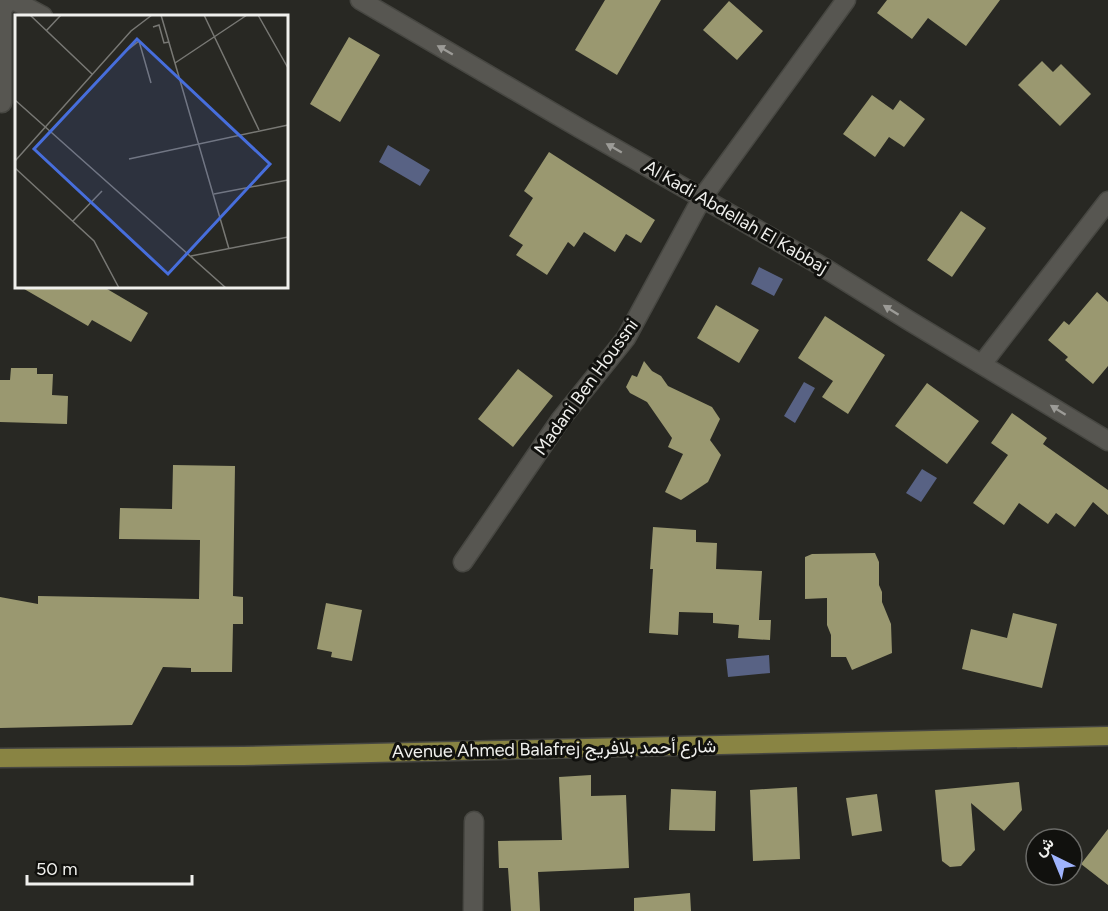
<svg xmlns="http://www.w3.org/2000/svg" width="1108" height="911" viewBox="0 0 1108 911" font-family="Figtree,Vazirmatn,sans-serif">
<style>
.water{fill:#586284}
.building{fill:#9a9870}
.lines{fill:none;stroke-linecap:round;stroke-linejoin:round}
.minor-casing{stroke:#474742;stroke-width:21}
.major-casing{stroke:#474742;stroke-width:21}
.minor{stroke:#575651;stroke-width:18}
.major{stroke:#898443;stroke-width:18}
.oneway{fill:#9c9b97}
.labels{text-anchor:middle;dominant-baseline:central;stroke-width:6;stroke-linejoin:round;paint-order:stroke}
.street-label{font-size:18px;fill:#f0f0ed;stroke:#11110e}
.inset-road{fill:none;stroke:#787874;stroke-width:1.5}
.view{fill:#476edc;fill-opacity:0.15;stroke:#476edc;stroke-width:3}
.inset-edge{fill:none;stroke:#f0f0ed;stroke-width:3}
</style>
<rect width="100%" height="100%" fill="#282823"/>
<path class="water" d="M388,145l42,25 -10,16 -41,-24z
M759,267l24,12 -9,17 -23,-12z
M804,382l11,6 -20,35 -11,-7z
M922,469l15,9 -16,24 -15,-9z
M769,655l1,18 -42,4 -2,-18z"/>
<path class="building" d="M605,0h56l-44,75 -42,-25z
M887,0h113l-34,46 -38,-28 -16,21 -35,-26z
M729,1l34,30 -26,29 -34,-30z
M349,37l31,18 -40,67 -30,-18z
M1042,61l11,11 8,-8 30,30 -31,32 -42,-41z
M872,95l21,15 7,-10 25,19 -21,28 -15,-10 -14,20 -32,-23z
M549,152l106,68 -14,23 -15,-9 -11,18 -31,-20 -10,15 -6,-5 -21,33 -31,-20 7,-10 -14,-9 24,-38 -9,-7z
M961,211l25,17 -34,49 -25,-17z
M19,286h83l46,27 -17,29 -39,-22 -4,6z
M1097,292l11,10v64l-15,18 -28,-24 3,-3 -20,-17 16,-19 5,4z
M716,305l43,25 -20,33 -42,-25z
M825,316l60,39 -37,59 -26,-17 11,-16 -35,-23z
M644,361l8,10 9,5 7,10 44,21 8,12 -10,21 11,15 -13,27 -27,18 -16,-8 18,-38 -15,-7 4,-9 -25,-36 -17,-9 -4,-6 6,-12 5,2z
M11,368h26v6h16l-1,21 16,1 -1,28 -67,-2v-42h10z
M518,369l35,27 -40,51 -35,-28z
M927,383l52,38 -32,43 -52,-38z
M1012,413l35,25 -4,6 65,46v25l-15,-13 -18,25 -19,-14 -8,11 -29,-21 -15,22 -31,-22 35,-48 -17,-12z
M173,465l62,1 -2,130 10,1v27h-10l-1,48h-41v-4l-28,-1 -31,58 -132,3v-131l38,7v-8l161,3 1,-59 -81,-1 1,-31 52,1z
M653,527l43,3v12l21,1 -1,26 46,2 -3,49h12l-1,20 -32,-2 1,-13 -26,-2v-10l-34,-1 -1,23 -29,-2 4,-64h-3z
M875,553l4,9v23l3,7v10l9,22 1,29 -40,17 -6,-13h-15v-22l-4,-10v-27l-22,1v-42l7,-3z
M326,603l36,7 -10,51 -21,-4 1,-5 -15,-3z
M1013,613l44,11 -15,64 -80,-19 9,-40 36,9z
M591,775v21l35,-1 3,73 -91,4 2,39h-29l-3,-43h-9l-1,-27 64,-1 -3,-63z
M1019,782l3,28 -18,21 -33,-28 4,47 -14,16 -11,1 -8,-6 -7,-71z
M797,787l3,72 -47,2 -3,-71z
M671,789l45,2 -1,40 -46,-1z
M877,794l5,37 -30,5 -6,-38z
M1108,829v56l-27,-21z
M690,893l1,18h-57v-13z"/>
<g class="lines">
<defs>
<path id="minor" d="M360,0l221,129 242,138 85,53 200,121
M2,103v-94l7,-8h6l28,15
M982,364l126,-163
M463,562l98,-143 65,-81 76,-140 144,-198
M473,911l1,-90"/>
<path id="major" d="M0,758l243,-2 865,-20"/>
</defs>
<use href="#minor" class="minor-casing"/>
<use href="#major" class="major-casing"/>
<use href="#minor" class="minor"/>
<use href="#major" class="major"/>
</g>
<defs><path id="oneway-solid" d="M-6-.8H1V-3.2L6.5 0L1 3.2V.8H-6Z" transform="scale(1.5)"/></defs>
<g class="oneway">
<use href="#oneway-solid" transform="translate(445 50) rotate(-150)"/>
<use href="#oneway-solid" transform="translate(614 148) rotate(-150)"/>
<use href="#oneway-solid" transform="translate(891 310) rotate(-148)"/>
<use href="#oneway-solid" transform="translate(1058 410) rotate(-148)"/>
</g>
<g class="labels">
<g class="street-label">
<text transform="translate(736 217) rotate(30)">Al Kadi Abdellah El Kabbaj</text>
<text transform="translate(586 387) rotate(-54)">Madani Ben Houssni</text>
<text transform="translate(554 749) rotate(-1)">Avenue Ahmed Balafrej شارع أحمد بلافريج</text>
</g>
</g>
<g transform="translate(15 15)">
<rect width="273" height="273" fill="#282823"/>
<path class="inset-road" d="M15,0l62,59M146,0l68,234M189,0l55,115M243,0l30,53M138,12l6,-2 5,18 5,-1M31,16l15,-16M110,37l14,-11 12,42M160,48l72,-48M0,85l211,188M114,144l159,-34M0,146l116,-130 21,-16M0,153l79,73 25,47M199,179l74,-14M58,206l29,-30M176,241l97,-19"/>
<path class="view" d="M122,24l133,125 -102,110 -134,-125z"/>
<rect width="273" height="273" class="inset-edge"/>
</g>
<g transform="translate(1054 857) rotate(317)"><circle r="28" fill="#11110e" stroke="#6a6a67" stroke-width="1.5"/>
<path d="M0-4.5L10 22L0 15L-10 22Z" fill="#9fb3fd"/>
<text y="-9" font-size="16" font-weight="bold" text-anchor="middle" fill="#f0f0ed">ش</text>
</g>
<path d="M27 875v9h165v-9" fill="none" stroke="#f0f0ed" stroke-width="3"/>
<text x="36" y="875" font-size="18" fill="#f0f0ed" stroke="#11110e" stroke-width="4.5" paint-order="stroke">50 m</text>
</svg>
